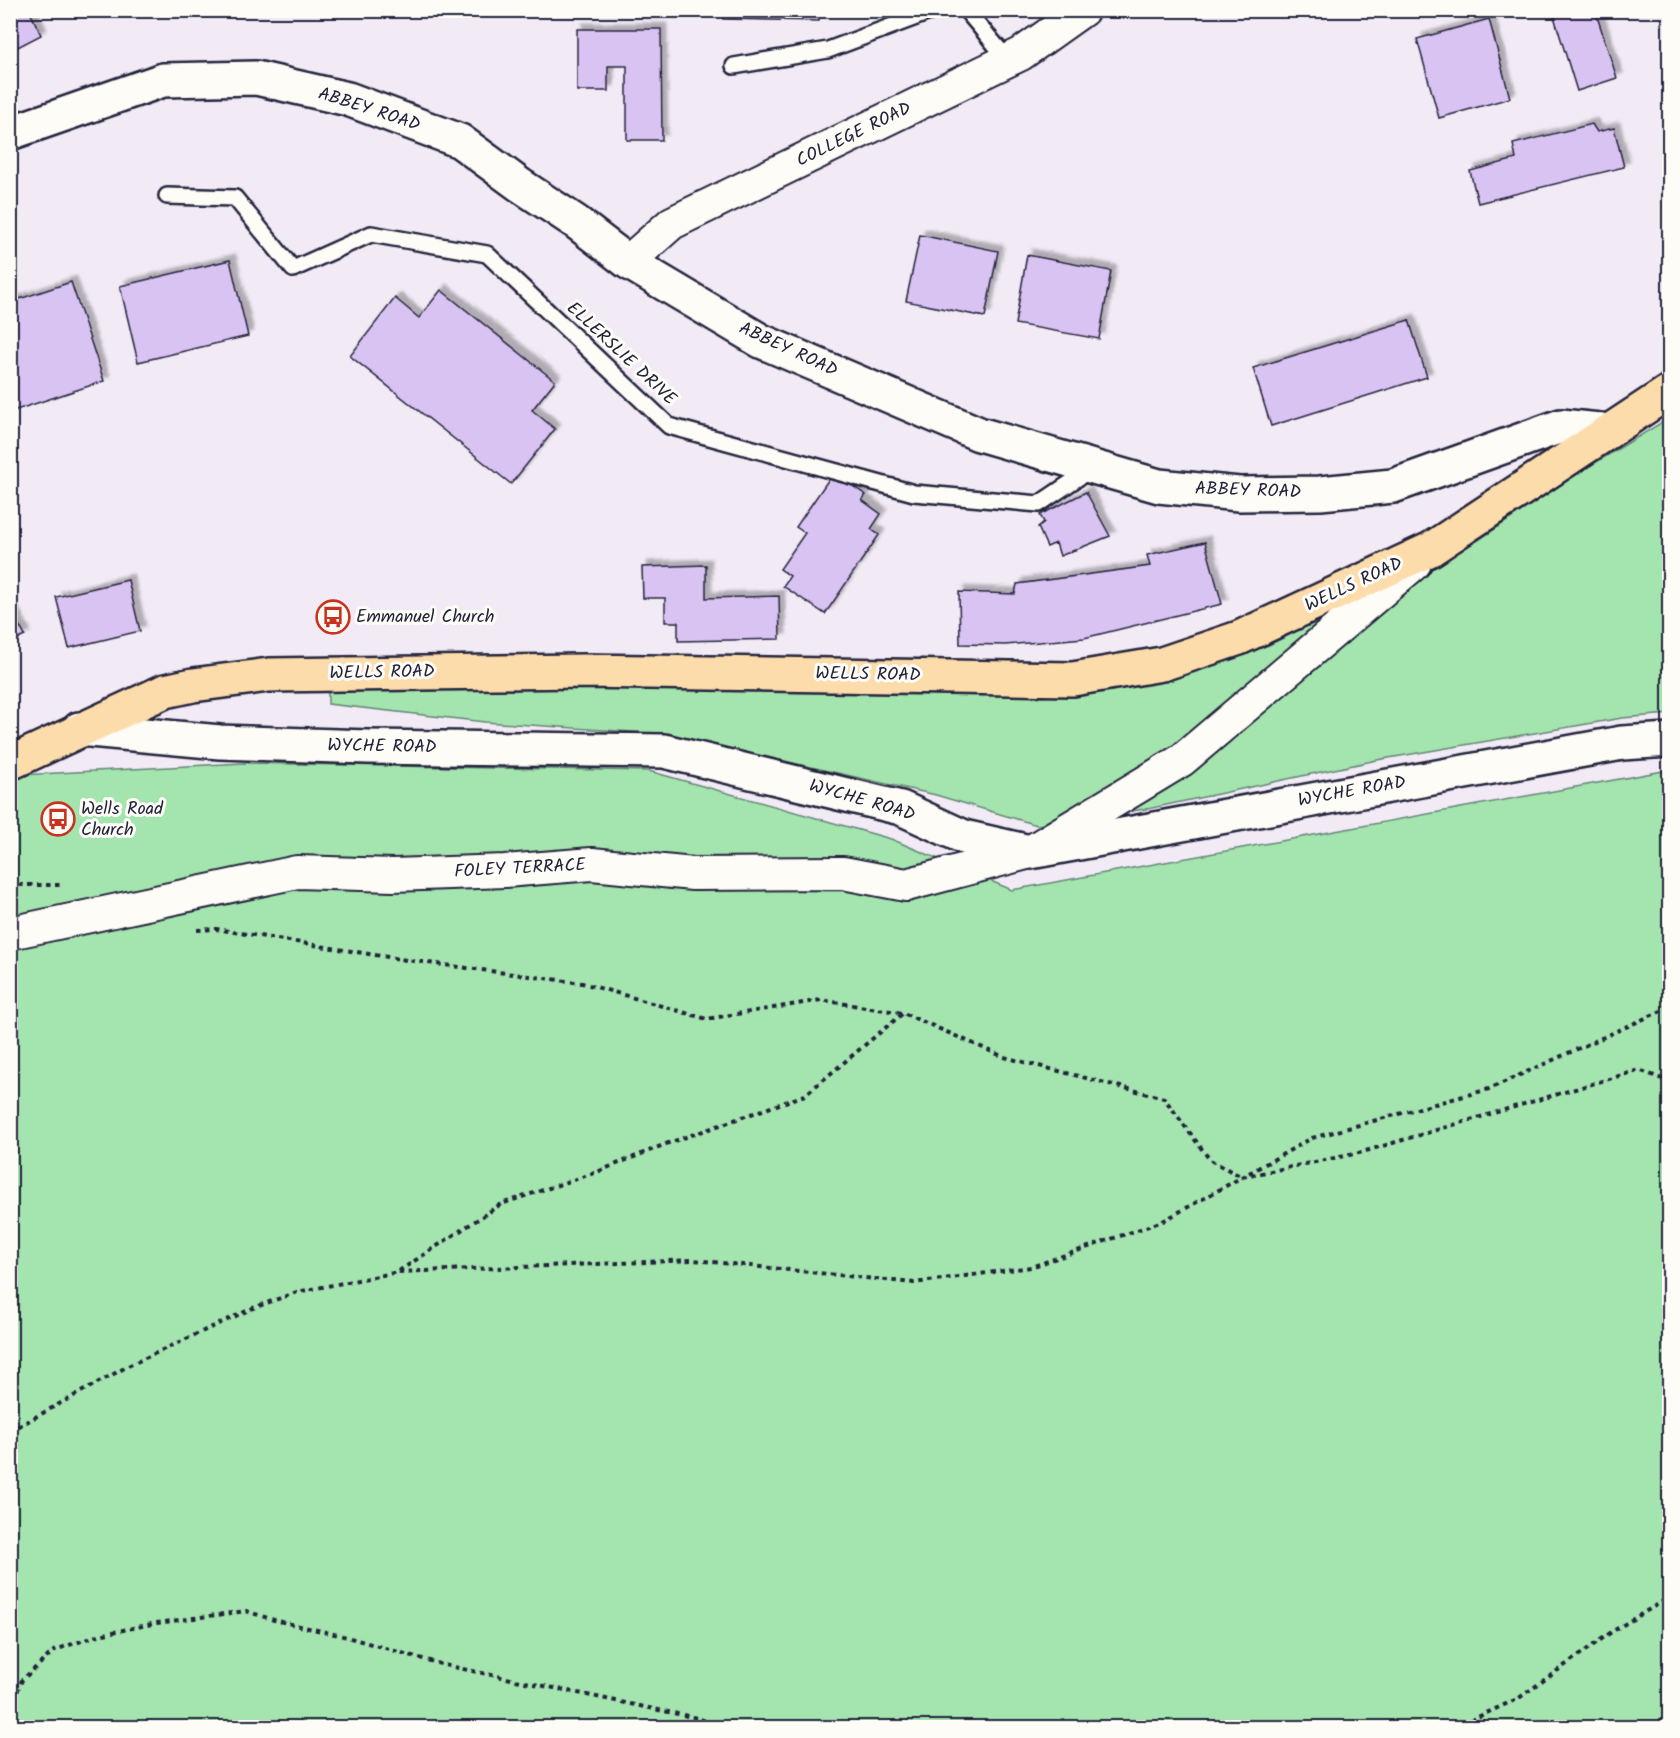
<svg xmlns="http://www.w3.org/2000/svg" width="1680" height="1738" viewBox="0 0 1680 1738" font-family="Kalam,sans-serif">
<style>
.green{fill:#a4e5af;stroke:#638475;stroke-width:1.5}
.building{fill:#d9c3f3;stroke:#22223b;stroke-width:1.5;filter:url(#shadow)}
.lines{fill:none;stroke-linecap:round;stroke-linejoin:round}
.service-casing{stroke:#22223b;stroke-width:20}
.minor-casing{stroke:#22223b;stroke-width:36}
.tertiary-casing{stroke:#22223b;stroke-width:38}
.secondary-casing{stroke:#22223b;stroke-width:38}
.trunk-casing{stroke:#22223b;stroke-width:38}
.path{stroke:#22223b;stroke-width:4;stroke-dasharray:4.5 4.5;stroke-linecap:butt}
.service{stroke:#fdfcf7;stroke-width:15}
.minor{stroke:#fdfcf7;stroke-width:32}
.tertiary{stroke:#fdfcf7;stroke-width:33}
.secondary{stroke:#fdfcf7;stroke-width:33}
.trunk{stroke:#fddcac;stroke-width:33}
.labels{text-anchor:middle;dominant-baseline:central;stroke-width:6;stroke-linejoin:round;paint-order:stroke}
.street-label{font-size:18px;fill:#22223b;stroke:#fdfcf7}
.poi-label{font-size:18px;fill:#22223b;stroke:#fdfcf7;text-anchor:start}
</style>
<defs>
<filter id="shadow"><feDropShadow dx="5.5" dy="-5.5" stdDeviation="1.5" flood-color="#0004"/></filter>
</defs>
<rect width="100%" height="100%" fill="#f2ebf6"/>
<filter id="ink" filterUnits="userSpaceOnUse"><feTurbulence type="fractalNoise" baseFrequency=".0167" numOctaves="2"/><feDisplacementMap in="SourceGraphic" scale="12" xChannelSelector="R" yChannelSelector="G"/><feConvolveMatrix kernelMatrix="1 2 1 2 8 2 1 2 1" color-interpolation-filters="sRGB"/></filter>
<g filter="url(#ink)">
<path class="green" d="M1669,418v296l-47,4 -245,42 -225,48 -115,17 -101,-30 -273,-61 -178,-12 -157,-18v-17h522l192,10 112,-16 115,-36 208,-104 103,-69z
M244,763l405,8 242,68 121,51 657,-120v957l-1658,1 -1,-947 10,-6z"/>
<path class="building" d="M10,10h19l12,25 -31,16z
M723,10h96v11l-96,-2z
M1552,10h43l22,68 -40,13z
M1489,19l21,79 -71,20 -22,-79z
M577,29h84l1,111h-35v-74h-19v25h-31z
M1592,124l5,8 17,-4 10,39 -146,36 -8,-32 46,-12 -3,-15z
M920,235l78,16 -13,66 -79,-16z
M1027,255l84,16 -12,68 -84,-15z
M230,260l18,76 -110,26 -18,-76z
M71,282l33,99 -94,31v-110z
M441,290l114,91 -23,29 23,19 -44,55 -161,-128 45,-58 24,20z
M1409,320l18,57 -156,49 -18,-58z
M833,473l33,22 -4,5 19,14 -10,15 8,6 -54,79 -42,-28 7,-10 -10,-7 25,-36 -9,-6z
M1086,492l24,44 -50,20 -4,-13 -9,4 -9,-20 6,-5 -4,-7z
M1205,542l17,62 -138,34 -79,7 -45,-1 -1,-52 56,2 2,-10 133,-18 -3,-11z
M706,565v33l73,-2 1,43 -102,2v-19h-13v-24h-22l-1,-31z
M128,580l12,51 -71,17 -13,-51z
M10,608l15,28 -15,7z"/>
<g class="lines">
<defs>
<path id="service" d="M966,10l42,50
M734,66l94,-16 107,-40
M167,196l68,2 58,71 78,-35 116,20 182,172 245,67 125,11 52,-35"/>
<path id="minor" d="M628,262l44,-39 349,-169 62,-44
M10,933l287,-61 96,3 112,-4 87,-7 101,10 150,-1 63,12 124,-33 152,-92 233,-197"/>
<path id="tertiary" d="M10,133l153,-53 93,-2 92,21 112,42 60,44 56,37 52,40 133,79 218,93 180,52 80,8 81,-1 73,-7 168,-60 48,5"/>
<path id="secondary" d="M79,729l141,13 148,5 296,4 237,57 63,29 66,15 592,-109 48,-3"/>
<path id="trunk" d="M10,763l155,-72 28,-6 76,-10 315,-4 489,8 89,-15 77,-26 192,-89 239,-158"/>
</defs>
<use href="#service" class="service-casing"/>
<use href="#minor" class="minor-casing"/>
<use href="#tertiary" class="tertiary-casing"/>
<use href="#secondary" class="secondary-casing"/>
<use href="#trunk" class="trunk-casing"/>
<path class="path" d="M10,885h51
M197,930l19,-1 190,31 176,23 125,36 114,-19 82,13 101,44 160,41 46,62 32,17 117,-24 280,-83 31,12
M399,1271l102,-67 96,-32 69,-28 139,-49 97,-81
M10,1431l120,-66 123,-57 44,-16 101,-20 296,-12 220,23 117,-16 132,-46 149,-83 177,-49 181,-82
M10,1708l12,-28 33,-30 44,-15 58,-12 89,-12 28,9 73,17 97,28 253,53 28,10
M1454,1728l65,-30 94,-67 57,-34"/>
<use href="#service" class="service"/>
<use href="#minor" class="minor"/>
<use href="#tertiary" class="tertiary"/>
<use href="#secondary" class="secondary"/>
<use href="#trunk" class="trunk"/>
</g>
</g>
<defs>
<symbol id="bus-ring" viewBox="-11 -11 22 22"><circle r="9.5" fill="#fdfcf7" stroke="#c8321e" stroke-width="1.5"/><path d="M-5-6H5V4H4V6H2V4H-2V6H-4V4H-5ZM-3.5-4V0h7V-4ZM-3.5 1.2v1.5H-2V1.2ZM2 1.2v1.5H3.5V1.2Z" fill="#c8321e"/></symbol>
</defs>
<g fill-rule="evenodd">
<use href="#bus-ring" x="314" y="598" width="38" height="38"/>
<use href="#bus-ring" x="39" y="800" width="38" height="38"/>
</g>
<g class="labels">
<g class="street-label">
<text transform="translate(369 110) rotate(18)">ABBEY ROAD</text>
<text transform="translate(854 135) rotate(-26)">COLLEGE ROAD</text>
<text transform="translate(788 350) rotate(25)">ABBEY ROAD</text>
<text transform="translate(621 354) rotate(43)">ELLERSLIE DRIVE</text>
<text transform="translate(1248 491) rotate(2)">ABBEY ROAD</text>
<text transform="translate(1354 585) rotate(-25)">WELLS ROAD</text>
<text transform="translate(382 673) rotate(-1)">WELLS ROAD</text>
<text transform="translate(868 675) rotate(1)">WELLS ROAD</text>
<text transform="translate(382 747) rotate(1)">WYCHE ROAD</text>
<text transform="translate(1352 792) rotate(-10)">WYCHE ROAD</text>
<text transform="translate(862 801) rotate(16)">WYCHE ROAD</text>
<text transform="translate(520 869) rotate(-3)">FOLEY TERRACE</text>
</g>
<g class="poi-label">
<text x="356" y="617">Emmanuel Church</text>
<text x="81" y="809">Wells Road<tspan x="81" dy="21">Church</tspan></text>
</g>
</g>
<rect width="1680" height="1738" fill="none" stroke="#fdfcf7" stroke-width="36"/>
<rect x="18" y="18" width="1644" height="1702" fill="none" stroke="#22223b" stroke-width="2" filter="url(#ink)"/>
</svg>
